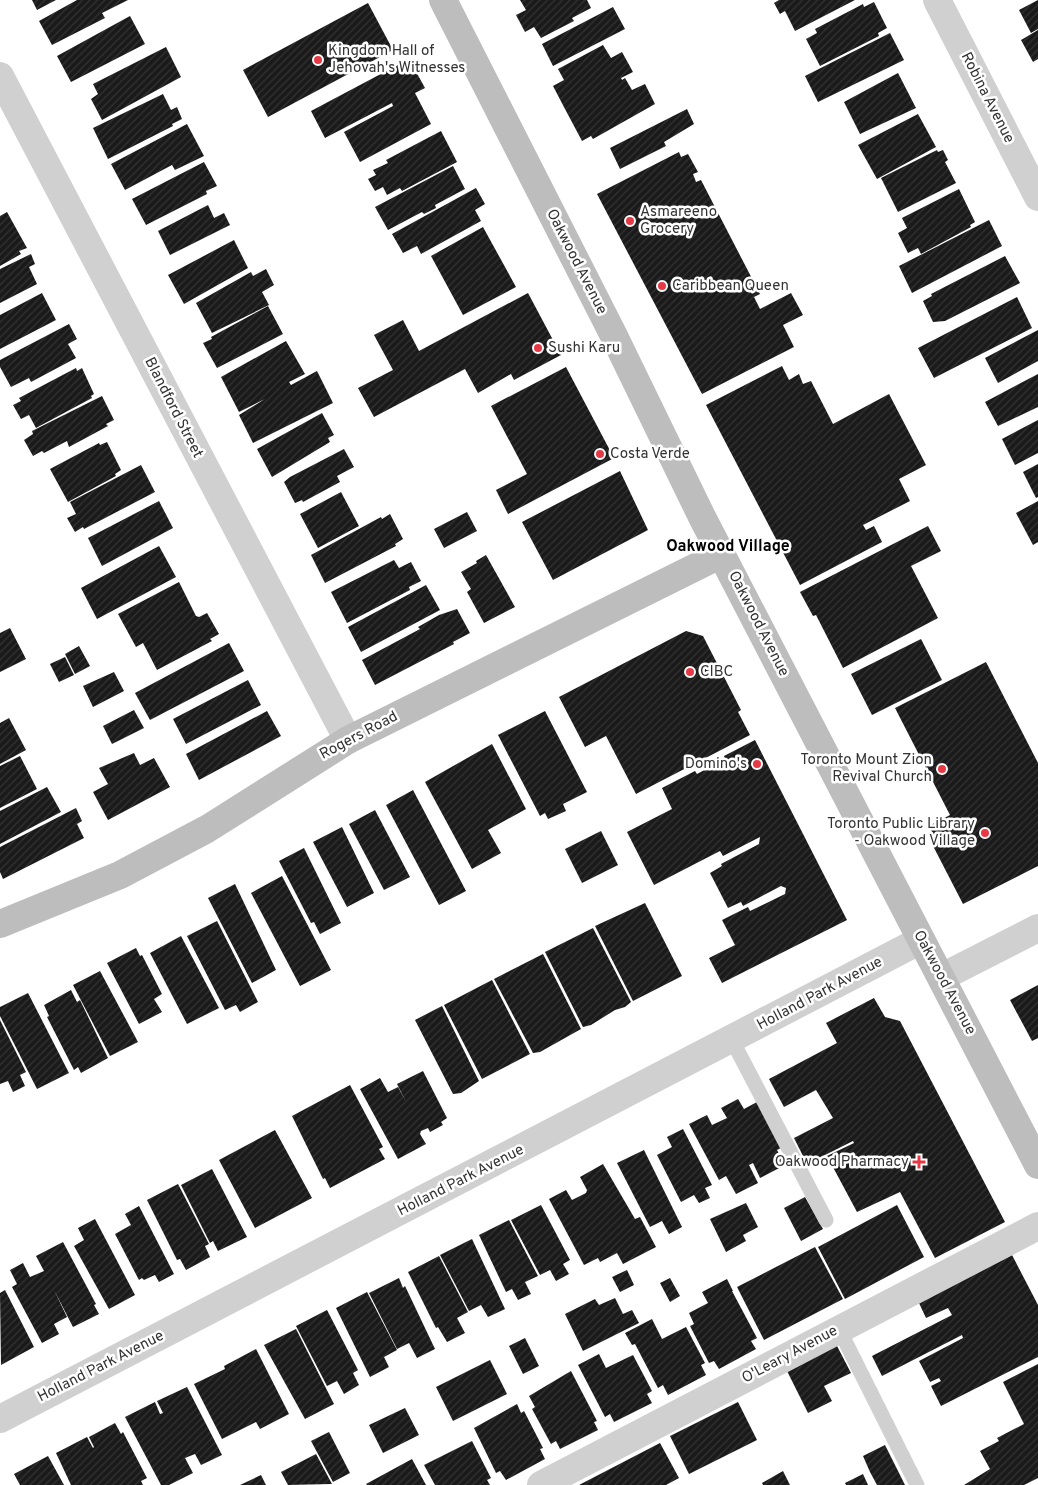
<svg xmlns="http://www.w3.org/2000/svg" width="1038" height="1485" viewBox="0 0 1038 1485" font-family="Overpass,sans-serif">
<style>
.building{fill:url(#building-hatch)}
.lines{fill:none;stroke-linecap:round;stroke-linejoin:round}
.lane{stroke:#d0d0d0;stroke-width:15}
.street{stroke:#d0d0d0;stroke-width:28}
.secondary{stroke:#bdbdbd;stroke-width:28}
.poi-dot{fill:#e63946;stroke:#fff;stroke-width:2}
.labels{text-anchor:middle;dominant-baseline:central;stroke-width:5;stroke-linejoin:round;paint-order:stroke}
.poi-label{font-size:15px;fill:#333;stroke:#fff;text-anchor:start}
.street-label{font-size:15px;fill:#333;stroke:#fff}
.neighbourhood-label{font-size:16px;font-weight:bold;fill:#000;stroke:#fff}
</style>
<defs>
<pattern id="building-hatch" width="6" height="6" patternUnits="userSpaceOnUse" patternTransform="scale(1.25)"><rect width="6" height="6" fill="#1a1a1a"/><path d="M-1 1l2-2M0 6l6-6M5 7l2-2" fill="none" stroke="#333"/></pattern>
</defs>
<rect width="100%" height="100%" fill="#fff"/>
<path class="building" d="M32,0h24l-19,10z
M77,0h51l-26,13 3,5 -53,27 -13,-24z
M520,0h67l4,8 -19,10 2,3 -33,17 -7,-11 -9,5 -9,-17 10,-5z
M779,0h76l-60,31 -10,-20 -5,3 -6,-11z
M1038,0v29l-7,4 -12,-23z
M874,2l13,26 -9,5 1,3 -59,30 -14,-27 11,-6 -2,-4 48,-25 1,3z
M368,3l25,47 -125,67 -25,-47z
M613,7l12,22 -72,37 -11,-22z
M130,16l15,28 -74,38 -14,-26z
M1038,30v29l-5,3 -12,-22z
M890,33l14,27 -86,42 -13,-26z
M603,45l8,13 11,-6 11,20 -12,6 1,2 3,-2 7,12 13,-6 10,20 -62,35 -2,-3 -9,5 -17,-32 46,-24 -46,24 -12,-23 11,-6 -6,-11z
M166,47l15,30 -79,43 -11,-21 7,-5 -5,-10z
M409,59l16,29 -10,5 16,31 -71,38 -16,-30 49,-26 -1,-3 -67,35 -14,-27z
M898,73l18,35 -56,26 -16,-32z
M163,94l8,16 6,-3 5,12 -10,5 1,2 -65,33 -15,-31z
M687,109l7,15 -30,18 2,4 -46,23 -10,-21z
M918,114l18,33 -59,32 -19,-34z
M187,124l17,32 -29,14 -3,-5 -47,25 -14,-26z
M441,131l16,31 -55,29 -2,-3 -13,7 -4,-8 -8,4 -7,-12 8,-4 -3,-5 15,-7 -2,-3z
M937,150l1,2 5,-2 5,10 -3,2 11,21 -58,29 -17,-34z
M679,152l2,5 7,-3 10,18 -5,2 3,8 5,-2 59,114 -6,3 6,12 31,-16 12,22 -20,10 11,22 -92,47 -105,-200z
M204,162l13,24 -11,5 1,3 -61,31 -14,-26z
M453,166l12,23 -30,16 1,3 -12,6 -2,-2 -34,18 -13,-23z
M476,188l9,16 -10,6 6,11 -60,33 -4,-8 -14,7 -11,-19z
M959,189l16,33 -5,3 1,2 -50,27 -3,-6 -10,5 -10,-20 9,-5 -5,-10z
M208,205l6,13 10,-5 6,12 -60,30 -12,-24z
M7,212l20,36 -8,3 2,3 -21,12v-50z
M989,220l13,26 -90,47 -13,-27z
M483,227l33,60 -53,28 -32,-59z
M234,240l14,28 -64,36 -16,-29z
M31,254l4,10 -6,3 8,17 -37,19v-34z
M1005,256l15,27 -75,38 -12,1 -10,-21 9,-5 -1,-2z
M266,269l8,16 -12,7 7,13 -57,28 -16,-30 55,-31 2,4z
M42,293l14,27 -56,29v-34z
M528,293l33,62 -47,25 -3,-6 -33,19 -13,-24 -91,48 -16,-29 35,-18 -19,-35 29,-15 16,31z
M1017,297l15,31 -98,50 -16,-30z
M268,306l15,28 -66,34 -14,-25 9,-4 -1,-2z
M69,324l8,15 -9,5 8,14 -45,24 -2,-4 -18,9 -11,-20v-7z
M1038,330v31l-40,22 -13,-25z
M286,341l19,33 -16,8 2,3 26,-14 16,32 -80,40 -14,-28 26,-16 -26,13 -18,-35z
M782,366l7,14 10,-6 4,10 8,-3 22,43 56,-30 37,71 -27,14 11,22 -47,24 3,5 8,-4 8,16 -82,43 -94,-180z
M566,367l48,91 -106,56 -12,-24 31,-16 -36,-68z
M76,368l1,3 5,-3 12,26 -3,2 1,2 -56,30 -7,-13 -8,4 -8,-14 8,-4 -2,-3z
M1038,374v33l-40,19 -13,-24z
M102,396l12,24 -8,4 2,2 -39,21 -2,-6 -23,12 -2,-2 -9,5 -9,-16 9,-6 -1,-3z
M322,413l12,22 -6,3 2,4 -58,35 -15,-28z
M1038,420v33l-23,12 -13,-26z
M107,442l14,28 -6,4 1,2 -48,26 -18,-33 49,-26 1,2z
M344,449l10,18 -17,9 3,6 -37,20 -1,-2 -7,3 -11,-21 6,-5z
M1038,464v33l-2,1 -13,-26z
M141,465l14,27 -71,37 -1,-2 -8,5 -8,-14 9,-4 -6,-12z
M620,471l28,59 -95,50 -31,-58z
M341,492l18,34 -41,22 -18,-34z
M159,501l14,27 -71,38 -14,-28z
M1038,501v41l-5,3 -17,-32z
M467,512l10,19 -33,17 -10,-19z
M390,514l13,25 -8,5 1,2 -71,37 -14,-28 70,-38 1,2z
M928,526l13,25 -30,15 27,52 -95,50 -27,-53 -3,1 -13,-24z
M159,546l17,31 -79,42 -16,-31z
M486,555l29,52 -31,16 -17,-31 4,-3 -10,-17 16,-9 -1,-2z
M394,560l5,8 12,-6 10,19 -12,6 1,3 -63,33 -16,-31z
M179,582l17,34 3,1 8,-4 12,21 -9,5 2,2 -55,29 -14,-27 -7,4 -18,-33z
M426,585l14,25 -79,42 -13,-25z
M457,609l13,24 -17,9 1,2 -79,41 -13,-25 58,-31 -2,-2 21,-12z
M10,628l16,31 -26,13v-39z
M686,631l17,5 38,74 -3,2 12,23 -114,59 -30,-58 -21,11 -26,-50z
M921,639l21,41 -70,35 -21,-41z
M229,643l15,28 -94,49 -15,-27z
M79,646l11,20 -15,8 -10,-20z
M65,657l9,18 -15,7 -9,-18z
M986,662l52,101v103l-75,38 -32,-62 5,-2 -7,-14 21,-11 -55,-107z
M114,672l10,19 -31,16 -10,-21z
M248,680l13,25 -75,39 -13,-25z
M134,710l10,18 -32,16 -9,-18z
M267,711l14,25 -82,44 -13,-26z
M545,711l42,81 -24,12 3,7 -18,8 -3,-6 -5,3 -42,-81z
M9,718l17,32 -26,14v-41z
M755,740l92,180 -125,63 -13,-25 26,-13 -13,-25 26,-13 2,4 35,-17 1,-6 -5,-2 -38,20 -2,-4 -13,6 -18,-35 12,-7 -1,-2 38,-20 1,-7 -37,19 -3,-5 -66,34 -27,-53 45,-23 -10,-21 33,-17 2,3 28,-15 -1,-3z
M492,744l34,65 -38,21 13,23 -29,16 -47,-87z
M134,753l6,12 14,-7 16,29 -62,33 -15,-28 15,-8 -9,-16z
M20,756l17,33 -37,19v-42z
M47,787l14,25 -61,32v-33z
M413,790l53,101 -27,14 -53,-100z
M76,808l6,13 -5,3 7,14 -81,41 -3,-7v-25z
M375,810l35,67 -26,13 -35,-66z
M342,827l32,66 -27,14 -34,-65z
M601,831l17,34 -36,18 -17,-34z
M304,848l37,75 -21,11 -6,-12 -3,1 -32,-62z
M282,876l49,94 -31,16 -49,-93z
M235,884l41,86 -24,13 -44,-85z
M645,903l37,73 -49,25 -38,-75z
M217,921l41,81 -18,10 -4,-7 -11,5 -38,-74z
M593,928l38,74 -6,5 -10,3 -24,15 -8,2 -38,-75z
M181,936l38,72 -32,16 -37,-71z
M136,948l4,8 2,-1 20,39 -8,5 8,13 -23,12 -32,-61z
M543,954l38,75 -41,23 -7,1 -39,-74z
M100,971l38,71 -28,14 -37,-71z
M492,980l38,74 -48,25 -38,-74z
M1038,985v53l-6,3 -22,-41z
M71,990l6,12 3,-2 28,58 -27,15 -3,-6 -4,3 -27,-53 2,-1 -5,-11z
M28,993l41,80 -32,16 -37,-73v-9z
M874,998l11,19 15,4 105,201 -70,36 -35,-66 -43,20 -30,-56 27,-13 -1,-2 -46,23 -13,-26 39,-20 -17,-28 -32,17 -15,-28 68,-36 -11,-20z
M442,1006l37,75 -18,12 -8,1 -38,-74z
M0,1020l26,52 -6,3 5,11 -12,6 -5,-11 -8,3z
M423,1071l24,47 -6,4 2,3 -13,7 -2,-4 -7,3 -1,3 6,10 -28,15 -38,-70 20,-11 8,14 10,-5 8,15 -9,-18z
M350,1085l33,62 -4,2 6,10 -55,29 -5,-10 -2,1 -31,-63z
M738,1099l6,10 13,-7 24,46 -4,2 8,15 -25,13 -7,-15 -4,2 9,18 -22,11 -10,-18 -7,4 -30,-56 18,-9 5,10 15,-7 -6,-10z
M683,1129l29,56 -7,3 5,10 -11,5 -5,-8 -13,7 -24,-47 15,-8 -5,-10z
M275,1130l37,68 -57,30 -36,-68z
M644,1150l38,77 -13,7 -7,-13 -12,6 -33,-64z
M603,1164l32,55 5,-2 16,30 -33,17 -6,-11 -17,9 -2,-4 -14,7 -35,-66 17,-9 6,10 14,-7 1,-3 -7,-13z
M212,1169l35,68 -29,14 -5,-10 -3,2 -29,-58z
M178,1184l31,60 -4,2 5,11 -24,13 -6,-11 -3,1 -30,-60z
M805,1197l18,32 -22,12 -17,-33z
M746,1203l12,24 -15,8 3,6 -20,11 -16,-33z
M541,1205l29,55 -7,4 6,10 -13,7 -6,-11 -10,5 -29,-55z
M897,1205l27,52 -79,42 -27,-52z
M139,1206l35,68 -15,8 -4,-7 -11,5 -2,-2 -3,2 -24,-46 16,-9 -6,-11z
M95,1219l40,76 -26,14 -35,-63 10,-6 -6,-12z
M509,1220l29,56 -13,6 6,12 -13,6 -6,-11 -6,3 -27,-57z
M472,1239l33,70 -17,8 -7,-12 -12,6 -29,-56z
M63,1242l33,62 -2,1 5,9 -26,13 -19,-37 13,27 -13,7 5,10 -17,9 -30,-56 5,-3 -7,-14 13,-7 7,14 14,-6 -8,-15z
M815,1247l28,52 -79,41 -27,-53z
M1012,1255l26,50v52l-97,49 -10,-20 10,-5 -2,-3 -9,4 -11,-21 44,-23 -1,-3 -80,41 -10,-20 80,-41 -4,-7 -22,10 -7,-15z
M439,1256l29,56 -11,6 8,15 -18,9 -9,-15 -2,1 -28,-56z
M627,1270l7,15 -14,7 -8,-15z
M399,1278l4,10 2,-2 30,63 -18,9 -8,-15 -12,6 -28,-56z
M670,1278l10,18 -10,6 -10,-19z
M727,1279l6,12h-1l25,47 -6,3 5,8 -37,20 -5,-8 -5,2 -19,-37 4,-2 -5,-11 19,-10 -6,-11z
M5,1290l29,57 -33,18 -1,-72z
M367,1292l30,58 -13,7 5,10 -19,10 -34,-69z
M615,1298l8,16 9,-4 7,13 -56,28 -18,-37 30,-15 4,6z
M327,1310l31,60 -5,3 6,12 -15,9 -7,-13 -10,5 -31,-60z
M652,1319l10,20 24,-12 19,36 -4,2 5,10 -38,20 -5,-10 -5,3 -23,-44 -3,1 -7,-12z
M296,1329l38,75 -29,15 -41,-74z
M525,1338l14,28 -16,8 -14,-28z
M836,1344l15,29 -27,13 8,15 -24,12 -22,-44z
M256,1349l33,65 -29,15 -4,-7 -34,17 -28,-55 31,-15 -1,-3z
M599,1354l7,14 27,-13 19,36 -5,3 5,9 -38,19 -4,-8 -5,3 -27,-52z
M490,1360l17,34 -54,27 -17,-34z
M1038,1364v114l-14,7h-60l26,-16 -10,-18 19,-10 -2,-3 27,-14 -21,-42z
M571,1371l26,50 -3,1 4,8 -38,19 -4,-8 -5,3 -19,-35 3,-2 -6,-11z
M187,1387l35,68 -21,10 -6,-11 -10,4 8,15 -24,12h-8l-36,-68 30,-15 5,12 3,-1 -6,-12z
M738,1402l19,38 -68,34 -19,-38z
M517,1404l4,9 3,-2 19,37 -3,1 5,10 -39,21 -6,-9 -4,2 -22,-45z
M405,1408l14,27 -36,18 -14,-28z
M115,1423l6,11 2,-2 24,46 -6,3 2,4h-72l-15,-32 31,-16 6,11 1,-1 -5,-10z
M329,1432l21,41 -17,9 -22,-41z
M472,1441l19,37 -4,2 3,5h-55l-11,-20z
M660,1443l19,35 -13,7h-87z
M885,1445l20,40h-28l-7,-13 -7,-16z
M316,1454l16,30 -44,1 -7,-13z
M48,1456l16,29h-44l-6,-11z
M412,1459l14,26h-59l-1,-1z
M783,1471l7,14h-27l-1,-2z
M863,1474l5,11h-22l-1,-2z
M261,1475l5,10h-26z"/>
<g class="lines">
<path class="lane" d="M732,1040l94,180
M839,1329l78,156"/>
<path class="street" d="M937,0l101,197
M0,76l348,664
M942,977l96,-49
M0,1419l921,-479
M541,1485l497,-259"/>
<path class="secondary" d="M443,0l170,334 89,183 336,648
M0,924l120,-49 87,-46 141,-89 374,-186"/>
</g>
<g class="poi-dot">
<circle cx="318" cy="60" r="5"/>
<circle cx="630" cy="221" r="5"/>
<circle cx="662" cy="286" r="5"/>
<circle cx="538" cy="348" r="5"/>
<circle cx="600" cy="454" r="5"/>
<circle cx="690" cy="672" r="5"/>
<circle cx="757" cy="764" r="5"/>
<circle cx="942" cy="769" r="5"/>
<circle cx="985" cy="833" r="5"/>
<path d="M916.5 1154.5h5v5h5v5h-5v5h-5v-5h-5v-5h5z"/>
</g>
<g class="labels">
<g class="poi-label">
<text x="328" y="51">Kingdom Hall of<tspan x="328" dy="17">Jehovah's Witnesses</tspan></text>
<text x="640" y="212">Asmareeno<tspan x="640" dy="17">Grocery</tspan></text>
<text x="672" y="286">Caribbean Queen</text>
<text x="548" y="348">Sushi Karu</text>
<text x="610" y="454">Costa Verde</text>
<text x="700" y="672">CIBC</text>
<text x="932" y="760" text-anchor="end">Toronto Mount Zion<tspan x="932" dy="17">Revival Church</tspan></text>
<text x="747" y="764" text-anchor="end">Domino's</text>
<text x="975" y="824" text-anchor="end">Toronto Public Library<tspan x="975" dy="17">- Oakwood Village</tspan></text>
<text x="909" y="1162" text-anchor="end">Oakwood Pharmacy</text>
</g>
<g class="street-label">
<text transform="translate(987 98) rotate(63)">Robina Avenue</text>
<text transform="translate(576 262) rotate(63)">Oakwood Avenue</text>
<text transform="translate(173 408) rotate(63)">Blandford Street</text>
<text transform="translate(758 624) rotate(63)">Oakwood Avenue</text>
<text transform="translate(359 736) rotate(-28)">Rogers Road</text>
<text transform="translate(944 983) rotate(62)">Oakwood Avenue</text>
<text transform="translate(820 994) rotate(-28)">Holland Park Avenue</text>
<text transform="translate(461 1181) rotate(-27)">Holland Park Avenue</text>
<text transform="translate(790 1355) rotate(-28)">O'Leary Avenue</text>
<text transform="translate(101 1367) rotate(-27)">Holland Park Avenue</text>
</g>
<g class="neighbourhood-label">
<text x="728" y="547">Oakwood Village</text>
</g>
</g>
</svg>
